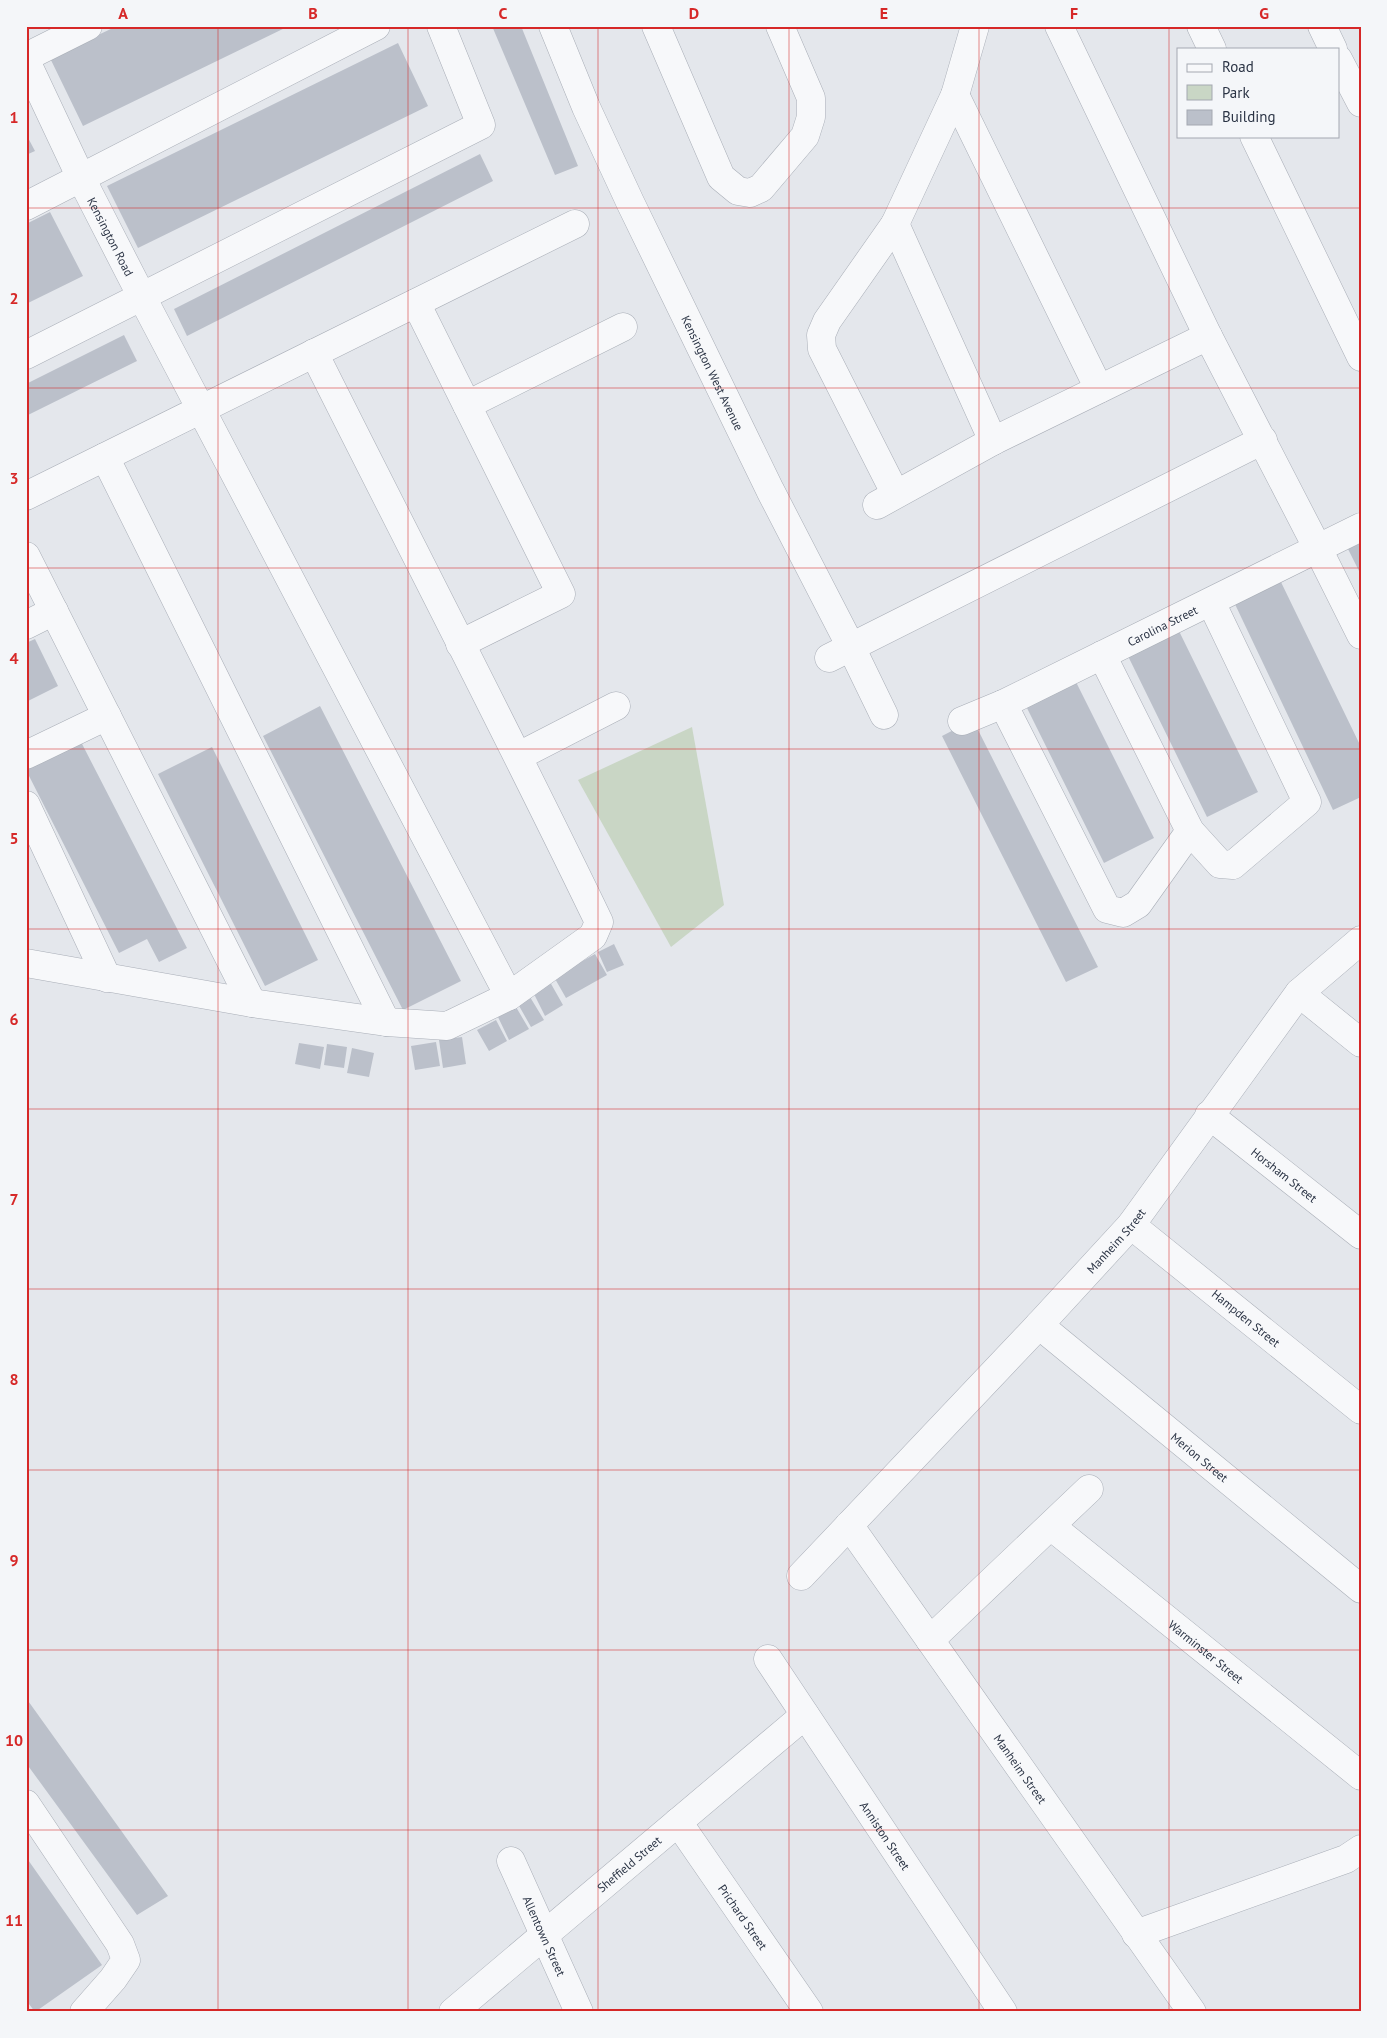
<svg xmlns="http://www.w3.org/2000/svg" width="1387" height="2038" viewBox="0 0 1387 2038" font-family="'PT Sans',sans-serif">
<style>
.green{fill:#c9d6c5}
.building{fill:#bbc0ca}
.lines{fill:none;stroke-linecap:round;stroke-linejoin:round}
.minor-casing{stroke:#a9aeb7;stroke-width:29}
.minor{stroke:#f7f8fa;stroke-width:28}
.grid{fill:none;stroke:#d62828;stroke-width:1;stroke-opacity:0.55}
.labels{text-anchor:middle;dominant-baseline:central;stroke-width:4;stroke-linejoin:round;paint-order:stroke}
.street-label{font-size:12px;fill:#2b3445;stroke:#f4f6f9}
.neatline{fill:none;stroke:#d62828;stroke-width:2}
.grid-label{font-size:16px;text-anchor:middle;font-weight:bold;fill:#d62828}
</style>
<rect width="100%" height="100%" fill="#e4e7ec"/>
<path class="green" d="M692,727l32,178 -53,42 -93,-167z"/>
<path class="building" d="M117,26h172l-206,100 -33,-68z
M492,26h29l57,140 -23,9z
M398,43l30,63 -290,142 -31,-62z
M26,134l9,17 -9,4z
M480,154l13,27 -306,155 -13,-27z
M50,212l33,64 -57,28v-80z
M124,335l13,26 -111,55v-32z
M1361,543v32l-13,-26z
M1279,578l82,169v50l-28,13 -100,-210z
M1178,629l80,163 -51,25 -80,-163z
M35,639l23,47 -32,16v-59z
M1076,682l78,156 -50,25 -78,-157z
M320,706l141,275 -58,29 -140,-274z
M973,720l125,247 -32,15 -124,-246z
M79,738l108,210 -28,14 -12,-23 -28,14 -93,-183v-5z
M212,747l106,213 -53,26 -107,-212z
M614,944l10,21 -17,7 -9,-20z
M595,954l12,21 -41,23 -12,-21z
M550,982l13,23 -18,11 -11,-22z
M530,997l14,23 -13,7 -13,-23z
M516,1007l13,22 -20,11 -11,-23z
M496,1020l11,21 -18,10 -12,-21z
M462,1037l4,27 -23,4 -4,-28z
M436,1042l4,24 -25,4 -4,-24z
M299,1043l25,4 -4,22 -25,-5z
M327,1044l20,3 -3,21 -20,-3z
M352,1048l22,5 -5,24 -22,-4z
M26,1698l142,198 -31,19 -111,-152z
M26,1857l76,108 -67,47 -9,-12z"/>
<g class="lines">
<defs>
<g id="minor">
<path id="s1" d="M553,26l33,81 44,95 140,288 81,157 33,68"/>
<path d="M656,26l65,151 17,14 12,2 11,-5 44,-52 6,-19v-19l-31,-72"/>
<path d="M1059,26l149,310 110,213 43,86"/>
<path d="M1201,26l11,23"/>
<path d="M1322,26l11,23"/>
<path d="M26,57l62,-31"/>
<path d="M1338,59l23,44"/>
<path id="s2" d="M26,61l55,117 61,119 367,699"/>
<path d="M955,95l144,294"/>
<path d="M1254,136l107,221"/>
<path d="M26,206l350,-180"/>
<path d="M895,224l98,217"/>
<path d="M416,303l145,291 -101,50"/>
<path d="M26,355l455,-230 -40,-99"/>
<path d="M467,405l156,-78"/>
<path d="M105,457l281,565"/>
<path d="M895,493l-73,-144 -1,-14 6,-14 68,-97 60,-129 20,-69"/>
<path d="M26,496l549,-272"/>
<path d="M877,505l116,-64 215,-105"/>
<path d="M26,556l226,447"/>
<path d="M26,625l28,-14"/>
<path d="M1102,655l88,176 30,33 13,1 74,-63 -96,-200"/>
<path d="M829,658l434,-218"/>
<path d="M1003,704l104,205 16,4 15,-9 52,-73"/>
<path id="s3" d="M962,721l41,-17 358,-177"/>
<path d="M26,755l81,-39"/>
<path d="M519,756l97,-50"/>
<path d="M26,805l81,173"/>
<path d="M26,963l226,40 134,19 61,4 62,-30 84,-60 6,-14c-92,-191 -190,-379 -285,-569"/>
<path d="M1299,993l62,50"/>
<path id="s4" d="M1209,1115l152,120"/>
<path id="s5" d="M1131,1225l230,185"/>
<path id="s6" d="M1039,1325l322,264"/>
<path id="s7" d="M849,1525l343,487"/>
<path id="s8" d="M1052,1527l309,249"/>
<path id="s9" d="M801,1576l238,-251 92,-100 168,-232 62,-53"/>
<path d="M930,1640l159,-151"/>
<path id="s10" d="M768,1659l235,353"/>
<path d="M26,1804l94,140 6,16 -13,19 -29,33"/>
<path id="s11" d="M678,1822l131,190"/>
<path id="s12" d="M511,1861l68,151"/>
<path d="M1136,1934l210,-75 15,-10"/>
<path id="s13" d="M453,2012l352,-297"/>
</g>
</defs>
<use href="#minor" class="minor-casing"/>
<use href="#minor" class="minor"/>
</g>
<path class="grid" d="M218,26v1986M408,26v1986M598,26v1986M789,26v1986M979,26v1986M1169,26v1986M26,208h1335M26,388h1335M26,568h1335M26,749h1335M26,929h1335M26,1109h1335M26,1289h1335M26,1470h1335M26,1650h1335M26,1830h1335"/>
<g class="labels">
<g class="street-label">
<text stroke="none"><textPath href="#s2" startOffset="195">Kensington Road</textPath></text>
<text stroke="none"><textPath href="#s1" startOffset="382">Kensington West Avenue</textPath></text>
<text stroke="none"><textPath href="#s3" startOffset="222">Carolina Street</textPath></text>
<text stroke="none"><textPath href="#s4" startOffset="96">Horsham Street</textPath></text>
<text stroke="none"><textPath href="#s9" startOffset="460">Manheim Street</textPath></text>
<text stroke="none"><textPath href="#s5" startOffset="148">Hampden Street</textPath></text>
<text stroke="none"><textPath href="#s6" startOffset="208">Merion Street</textPath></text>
<text stroke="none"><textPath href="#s8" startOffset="198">Warminster Street</textPath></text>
<text stroke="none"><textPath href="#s7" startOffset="298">Manheim Street</textPath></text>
<text stroke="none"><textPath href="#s10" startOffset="212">Anniston Street</textPath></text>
<text stroke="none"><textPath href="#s13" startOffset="230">Sheffield Street</textPath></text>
<text stroke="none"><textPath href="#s11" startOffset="115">Prichard Street</textPath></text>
<text stroke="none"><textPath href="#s12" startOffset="82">Allentown Street</textPath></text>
</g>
</g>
<rect width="1387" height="2038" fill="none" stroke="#f4f6f9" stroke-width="55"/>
<rect x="1177" y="48" width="162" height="90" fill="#f4f6f9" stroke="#a4a8b1"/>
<rect x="1187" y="64" width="25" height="8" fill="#f7f8fa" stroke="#a4a8b1"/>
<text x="1222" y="72" font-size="15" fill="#2b3445">Road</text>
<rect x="1187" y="85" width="25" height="15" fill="#c9d6c5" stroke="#a4a8b1"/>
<text x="1222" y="98" font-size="15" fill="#2b3445">Park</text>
<rect x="1187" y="110" width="25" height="15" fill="#bbc0ca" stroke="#a4a8b1"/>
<text x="1222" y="122" font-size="15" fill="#2b3445">Building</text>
<rect x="28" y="28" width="1332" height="1982" class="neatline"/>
<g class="grid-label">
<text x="123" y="19">A</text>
<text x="313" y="19">B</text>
<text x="503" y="19">C</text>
<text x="694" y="19">D</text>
<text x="884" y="19">E</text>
<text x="1074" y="19">F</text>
<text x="1264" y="19">G</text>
<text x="14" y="123">1</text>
<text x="14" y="304">2</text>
<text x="14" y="484">3</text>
<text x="14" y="664">4</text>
<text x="14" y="844">5</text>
<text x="14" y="1025">6</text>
<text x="14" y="1205">7</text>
<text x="14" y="1385">8</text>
<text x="14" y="1566">9</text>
<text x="14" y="1746">10</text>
<text x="14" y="1926">11</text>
</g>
</svg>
